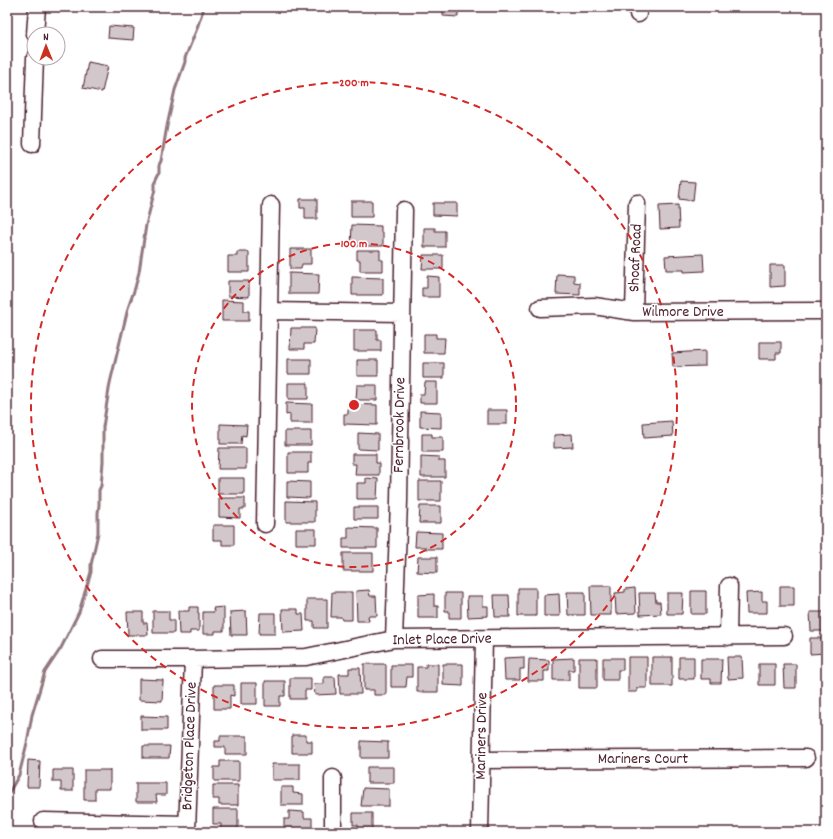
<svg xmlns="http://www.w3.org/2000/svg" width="833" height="839" viewBox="0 0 833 839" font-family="Dekko,sans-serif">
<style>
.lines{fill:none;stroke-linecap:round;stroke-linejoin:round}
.stream{stroke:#91787e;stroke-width:3}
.building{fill:#d2c7cb;stroke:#4a1f2b}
.minor-casing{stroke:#4a1f2b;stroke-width:19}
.minor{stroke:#fff;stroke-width:16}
.ring{fill:none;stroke:#d62828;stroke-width:2;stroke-dasharray:7 5}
.labels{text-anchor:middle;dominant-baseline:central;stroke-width:3;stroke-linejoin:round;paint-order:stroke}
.street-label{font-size:16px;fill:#4a1f2b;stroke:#fff}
.centre{fill:#d62828;stroke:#fff;stroke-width:2}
.ring-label{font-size:12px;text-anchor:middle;font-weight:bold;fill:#d62828;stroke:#fff;stroke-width:3;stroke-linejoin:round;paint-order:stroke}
</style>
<rect width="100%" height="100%" fill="#fff"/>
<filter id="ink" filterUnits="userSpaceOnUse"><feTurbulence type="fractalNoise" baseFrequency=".025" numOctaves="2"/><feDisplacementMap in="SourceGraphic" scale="8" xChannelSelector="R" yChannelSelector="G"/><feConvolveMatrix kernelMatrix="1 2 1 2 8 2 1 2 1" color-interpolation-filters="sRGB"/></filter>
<g filter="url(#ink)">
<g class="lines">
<path class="stream" d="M7,796l12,-21 8,-32 5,-28 13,-43 16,-24 18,-36 12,-40v-7l7,-32v-20l1,-8v-15l2,-4 2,-24v-35l7,-44 18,-75 7,-20 4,-16 7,-47 9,-36v-8l4,-8v-8l2,-4 6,-35 8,-36 10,-28v-4l11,-27 8,-24"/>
</g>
<path class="building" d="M443,7h15v10l-15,-1z
M109,26l25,2 -1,12 -25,-2z
M88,62l20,4 -6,26 -19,-4z
M681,181l14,1 -2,19 -14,-2z
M300,199h17v20h-12v-11h-5z
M351,201h21v16h-21z
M433,203h24v13l-24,-1z
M678,205l1,23 -19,1 -1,-23z
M352,225l29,1v7h2v13h-32z
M424,228h11v3h10v16h-21z
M290,249h21v15h-9l-1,5h-11z
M357,250h23v10h3v11h-23v-11h-3z
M237,252h12v20h-21v-16h9z
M703,254l1,17 -20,1v-2h-18l-1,-14z
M423,255h20v14h-21z
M770,265h15v21l-15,1z
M289,273l30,1 -1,20h-29z
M557,274l17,1v7l6,1v12l-24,-1z
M427,276l12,1v20h-17v-9h5z
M352,277l31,1v17h-31z
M228,281h21v16l-21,-1z
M222,300l22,1v10h5v10h-27z
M291,328h24l-1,16h-10v5h-14z
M354,330h23v10h4v11h-27z
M424,334h12v4h9l-1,15h-20z
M822,335h4v18h-4z
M759,342h22v11h-5v6h-17z
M705,351v15l-32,1 -1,-14z
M288,359h23v15h-23z
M357,360h21v16h-21z
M423,363h21v15h-21z
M425,382h12v21h-17v-9h4z
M288,383h20v16h-20z
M357,385h20v15h-21z
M286,403l26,1v19h-22v-9l-4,1z
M348,404l29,1v20l-33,-1v-10h4z
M487,410h20v14h-20z
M420,411l21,1v16l-21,-1z
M672,421l1,15 -29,2 -1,-15z
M220,424l27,1 -1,11 -4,-1 -1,9h-21z
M285,431h26v14h-26z
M358,433l20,1v16l-20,-1z
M422,434h10v3h11v15h-21z
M572,434l1,13 -19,1v-13z
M219,448h27v21h-28z
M288,452h23v11h-3v10h-20z
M352,454h24v9h3v12h-24l1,-11h-4z
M421,456l18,1v4h6v16h-24z
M218,478h26v16h-26z
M366,478l12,1 -1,20h-20v-16h9z
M287,481l23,1v16l-23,-1z
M419,481h22v20h-22z
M219,498h26v11h-5v9l-21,-1z
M286,501l29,1v20h-29z
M420,506h21v17h-22z
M354,507h24v12h-24z
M213,525h21v20h-12v-5h-9z
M348,527l29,1v20h-34v-10h5z
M296,529h20v15h-20z
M416,532l26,1v16h-16v-2h-11z
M343,553h30v18h-30z
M418,557h19v16l-20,-1z
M590,586h21v29h-20z
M780,586h14v20h-14z
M518,588h18v28h-18z
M635,588l1,25 -20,1 -1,-21 10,-1v-3z
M369,590l1,6h6l1,20h-9l1,5h-12l-1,-30z
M691,591h15v23h-15z
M332,592h20v28h-10l-1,-3h-10z
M567,592h18v23h-17z
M762,592v9h5v12h-20l-1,-20z
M445,593h16v25h-12v-7h-4z
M639,593h16l1,9h4l1,12 -21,1z
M667,593h16l-1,21h-15z
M434,594v12h4v12h-20v-23z
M559,594l1,22h-16v-21z
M494,595h15l1,22h-15z
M467,596h16v10h5v10l-20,1z
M307,599h20v29h-13v-7h-7z
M189,607h9v6h1v18h-9v3h-11l-1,-23h11z
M224,607v24h-9v3h-12v-22h11l-1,-4z
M282,609h16v5h5l1,17 -21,1z
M153,611h16v9h5v13h-21z
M246,611l1,24h-16l-1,-23z
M127,612h16v11h4l1,12h-20z
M810,612h16v19h-15z
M260,613h15v21h-16z
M810,638h16v15l-16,1z
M524,657v12h-4v11h-15l-1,-22z
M628,657h19v31h-10v4h-9z
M652,657h20v29h-20z
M679,657h15v22h-15z
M727,657h15l1,21 -15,1z
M574,658v12h-5v10h-16v-21z
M579,658h18v30h-18z
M603,658h20v12h-5v10h-15z
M529,659l20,1v11h-5v10h-16z
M701,659h21l-1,24h-10v-4h-10z
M364,664h22v31h-12v-5h-10z
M426,664h12v28h-21v-25h9z
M443,664h20v22l-20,-1z
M759,664h16v21h-16z
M783,664h13v24h-12z
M391,665h21v12h-5l-1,10h-15z
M349,668h11l1,26h-21l-1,-20h10z
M324,677h11l1,17 -21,1 -1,-11h10z
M290,678h21v12h-6v9h-15z
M139,679l24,1 -1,21 -23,-1z
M265,681h20v15h-5v10h-15z
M241,683h16v21h-16z
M214,685h20v11l-4,-1v14h-16z
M141,716l26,1v13h-26z
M292,735h14v6h6v12h-20z
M220,736h27v18h-22v-7h-10v-6h5z
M361,741l27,1v16h-27z
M143,746h27l-1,12h-26z
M28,760l12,1 -1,26h-12z
M220,761h19v20h-25v-14h6z
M272,764h28v16h-28z
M367,767h27v16h-27z
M53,770h20v21h-12v-9h-8z
M84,770h26v19h-15v11h-11z
M136,783h30v12h-10l1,7h-21z
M213,785h25v20h-19v-6h-6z
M281,787h12v6l10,1v11h-22z
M363,788l26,1v17h-28z
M213,809h25v20h-17v-5h-8z
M289,811l15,1v6h8v12h-28v-11h5z
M353,813h19v18h-14v-6h-5z"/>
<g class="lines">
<defs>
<path id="minor" d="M638,14v-7
M35,34l2,-27
M32,144l3,-86
M540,308l54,-2 40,6 192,-1
M269,311l133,2
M634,312l3,-109
M265,524l6,-319
M728,637l1,-51
M394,639l5,-138 5,-291
M102,659h91l113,-2 88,-18 390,-3
M481,760l325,-2
M43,821l144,3
M187,832l6,-173
M333,832v-54
M480,832l4,-193"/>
</defs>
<use href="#minor" class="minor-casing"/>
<use href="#minor" class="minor"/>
</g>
</g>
<g class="ring">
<circle cx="354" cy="405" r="162"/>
<circle cx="354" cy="405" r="323"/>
</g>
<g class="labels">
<g class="street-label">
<text transform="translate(636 258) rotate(-88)">Shoaf Road</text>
<text x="683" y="312">Wilmore Drive</text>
<text transform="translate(400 425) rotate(-89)">Fernbrook Drive</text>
<text transform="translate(442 640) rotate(-1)">Inlet Place Drive</text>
<text transform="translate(482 736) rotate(-89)">Mariners Drive</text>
<text transform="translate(190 746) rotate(-88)">Bridgeton Place Drive</text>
<text x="643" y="759">Mariners Court</text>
</g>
</g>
<circle cx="354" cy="405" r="6" class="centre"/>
<g class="ring-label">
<text x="354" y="86">200 m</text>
<text x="354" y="247">100 m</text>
</g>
<rect width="833" height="839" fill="none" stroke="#fff" stroke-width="24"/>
<rect x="12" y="12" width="809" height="815" fill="none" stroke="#4a1f2b" stroke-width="1.5" filter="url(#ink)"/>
<g transform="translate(46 46) rotate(359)"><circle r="19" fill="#ffffff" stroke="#b7a5aa"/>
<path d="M0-3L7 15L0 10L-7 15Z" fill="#c8321e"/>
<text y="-6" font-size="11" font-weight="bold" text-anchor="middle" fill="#4a1f2b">N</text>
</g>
</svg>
